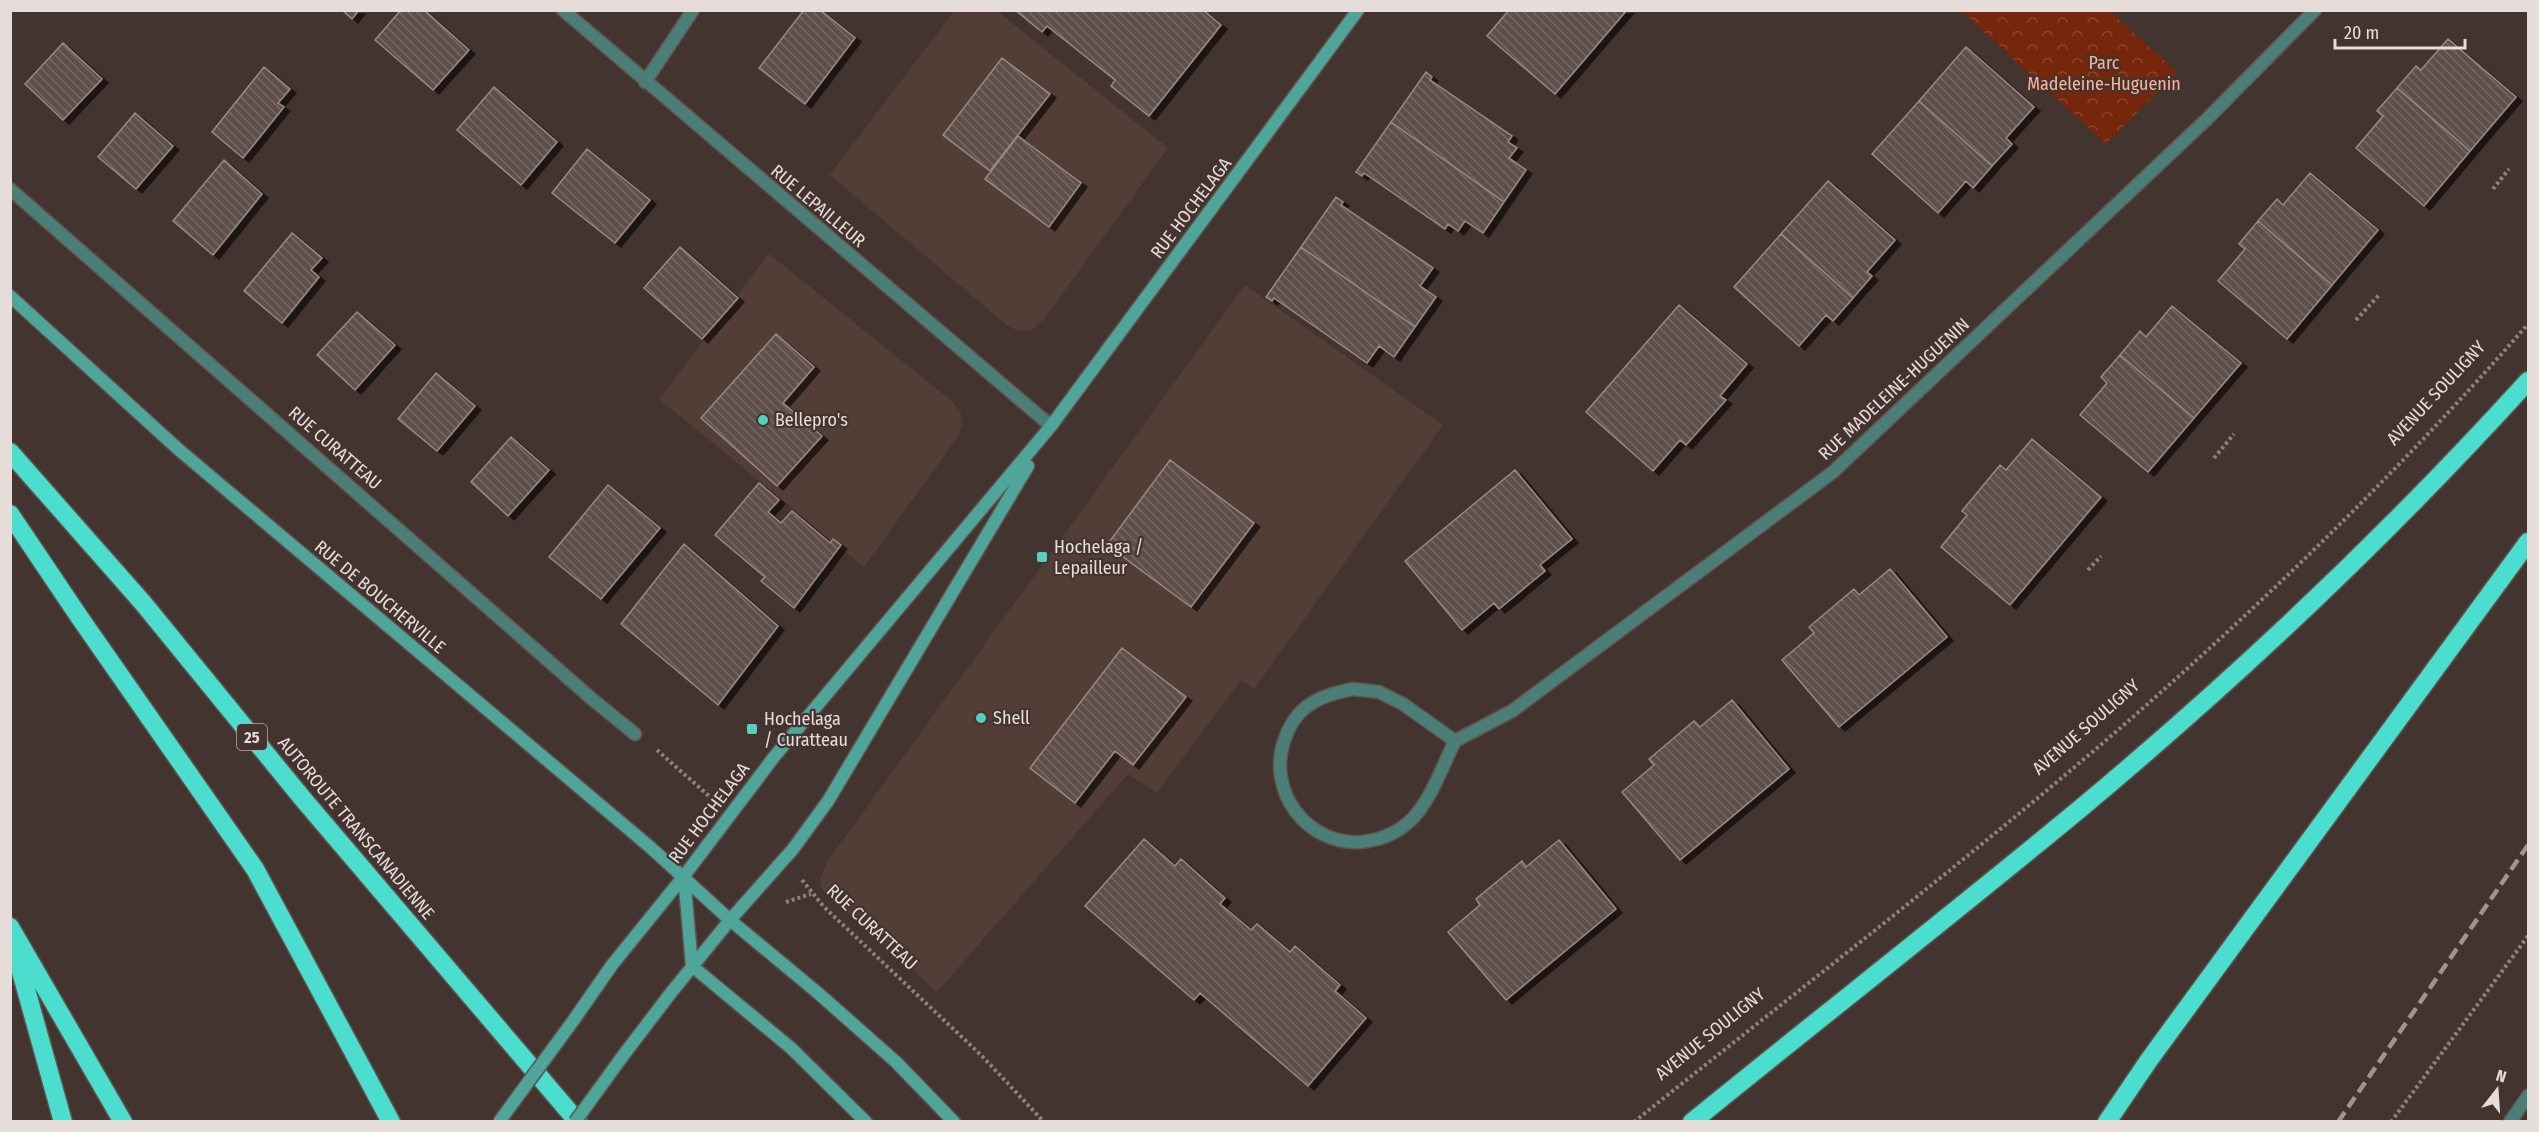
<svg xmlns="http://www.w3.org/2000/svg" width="2539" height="1132" viewBox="0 0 2539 1132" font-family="'Fira Sans Condensed',sans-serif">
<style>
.built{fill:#533e37}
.park{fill:url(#park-crowns)}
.building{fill:url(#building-back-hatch);stroke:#9a8983;stroke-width:1.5;filter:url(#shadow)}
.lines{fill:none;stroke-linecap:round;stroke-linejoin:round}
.street-casing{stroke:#60524e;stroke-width:15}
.secondary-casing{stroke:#60524e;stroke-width:15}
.highway-casing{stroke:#60524e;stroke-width:21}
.path{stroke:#8f827e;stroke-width:4;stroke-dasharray:3 3;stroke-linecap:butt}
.street{stroke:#4b7e77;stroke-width:12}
.secondary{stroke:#4fa59a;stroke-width:12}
.highway{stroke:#4bddcd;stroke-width:18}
.rail{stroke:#a09490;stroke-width:4.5;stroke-dasharray:12 6;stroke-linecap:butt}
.secondary-bridge-casing{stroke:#60524e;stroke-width:15;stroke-linecap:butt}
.secondary-bridge{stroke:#4fa59a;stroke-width:12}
.poi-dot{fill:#58cec0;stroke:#43342f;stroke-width:2}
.labels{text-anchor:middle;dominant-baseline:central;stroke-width:4.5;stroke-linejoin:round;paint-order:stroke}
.shield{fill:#43342f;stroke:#b5aaa6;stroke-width:1.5}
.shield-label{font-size:16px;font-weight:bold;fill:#e6dcd9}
.park-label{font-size:18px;fill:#fcb29a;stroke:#43342f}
.street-label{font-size:18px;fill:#e6dcd9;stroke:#43342f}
.poi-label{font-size:18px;fill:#e6dcd9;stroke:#43342f;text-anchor:start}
</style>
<defs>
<pattern id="park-crowns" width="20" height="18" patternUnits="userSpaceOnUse" patternTransform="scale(1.5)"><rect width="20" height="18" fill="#76270b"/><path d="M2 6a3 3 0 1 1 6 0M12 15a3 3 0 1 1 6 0" fill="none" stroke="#8a462e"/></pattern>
<pattern id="building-back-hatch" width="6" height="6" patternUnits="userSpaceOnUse" patternTransform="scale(1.5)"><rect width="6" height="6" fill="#5f4f4a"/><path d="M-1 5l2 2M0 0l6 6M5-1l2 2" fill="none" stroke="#766864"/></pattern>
<filter id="shadow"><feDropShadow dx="6" dy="4" stdDeviation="0" flood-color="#0009"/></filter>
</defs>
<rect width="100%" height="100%" fill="#43342f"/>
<path class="built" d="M954,11h43l171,137 -124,171 -12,11 -13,1 -11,-5 -178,-151z
M769,254l183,147 9,13 1,12 -5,12 -93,129 -205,-168z
M1245,285l198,140 -189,264 -13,-9 -84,113 -29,-19 -191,218 -116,-104 -1,-10 7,-16z"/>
<path class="park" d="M1961,11h149l67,61 -71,72z"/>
<path class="building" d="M342,10h17l-7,9z
M401,10h23l45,40 -36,40 -58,-50z
M804,10h16l35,28 -50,66 -46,-36z
M1015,10h188l18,15 -72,91 -38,-30 4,-6 -68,-54 -5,6z
M1509,10h118l-72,84 -68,-58z
M2448,39l68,58 -46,54 -73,-63 19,-22 5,4z
M63,43l39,36 -39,41 -38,-36z
M1966,47l68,60 -28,31 6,6 -20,22 -73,-65z
M1002,58l48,36 -60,77 -47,-36z
M264,67l26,22 -12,14 6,4 -41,51 -31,-26z
M1426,72l6,5 -2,3 82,56 -4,6 9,6 -8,10 17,12 -22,32 -113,-80z
M494,87l63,55 -36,43 -64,-55z
M2397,88l73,63 -46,55 -68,-58 27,-32 -6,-5z
M1919,101l73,65 -19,22 -7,-7 -28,32 -66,-59z
M135,113l38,33 -37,43 -38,-32z
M1391,122l113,80 -21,31 -18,-12 -7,10 -10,-7 -3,5 -81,-56 -2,3 -6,-4z
M1018,136l63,47 -32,44 -64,-48z
M587,149l63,51 -35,43 -63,-50z
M224,160l38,34 -49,61 -40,-34z
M2310,173l68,57 -46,55 -74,-64 19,-22 6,6z
M1828,181l67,59 -28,32 5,4 -19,22 -72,-64z
M1336,197l7,5 -2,3 92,63 -13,18 16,11 -21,30 -114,-80z
M2258,221l74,64 -45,54 -69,-58 27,-32 -6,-5z
M292,233l30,25 -11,12 8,7 -37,46 -38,-32z
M1781,234l72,64 -20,23 -7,-6 -27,31 -65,-59z
M680,247l58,51 -36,41 -58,-51z
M1301,247l114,80 -21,30 -15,-11 -12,17 -93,-65 -2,3 -6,-4z
M1679,305l68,59 -27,32 6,4 -40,45 -6,-5 -27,31 -67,-59z
M2172,306l69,57 -47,55 -74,-63 20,-24 6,6z
M357,312l38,33 -40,45 -38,-35z
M776,334l38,33 -31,36 39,33 -45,50 -76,-68z
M2120,355l74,63 -46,54 -68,-57 27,-32 -6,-6z
M436,373l39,33 -38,45 -39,-32z
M511,437l38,33 -41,46 -37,-34z
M2032,439l69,58 -91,108 -69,-58 26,-32 -5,-4 38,-46 6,5z
M1170,460l84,63 -63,84 -84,-62z
M1515,470l57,69 -32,26 5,6 -46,38 -5,-6 -32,27 -57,-69z
M759,483l20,17 -11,12 13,11 11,-12 38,32 3,-4 8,6 -47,63 -33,-27 4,-4 -50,-42z
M608,485l52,43 -59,71 -52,-42z
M684,544l94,82 -60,79 -97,-81z
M1890,569l57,68 -108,90 -57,-67 32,-27 -5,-6 45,-38 5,6z
M1122,648l64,49 -53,68 -18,-14 -40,52 -45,-35z
M1732,700l57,69 -109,91 -58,-68 32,-27 -5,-6 45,-38 6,6z
M1144,839l31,27 6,-7 44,39 -5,6 31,26 6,-6 33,28 5,-6 45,39 -5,6 31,27 -58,68 -108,-93 -6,7 -109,-94z
M1559,840l57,69 -110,91 -58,-68 32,-27 -4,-6 46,-38 4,6z"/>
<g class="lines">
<defs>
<path id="street" d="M563,10l488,416
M645,82l48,-72
M10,189l582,510 43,35
M1353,689l26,3 24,12 52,37c-12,24 -23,56 -41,76 -14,15 -32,23 -53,25 -54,3 -94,-50 -77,-101 4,-12 12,-26 22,-34 15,-11 29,-14 47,-18z
M1455,741l57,-30 321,-239 374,-353 108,-109
M2510,1122l18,-26"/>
<path id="secondary" d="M10,296l168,153 472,398 80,73 88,73 78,69 58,60
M684,876l8,90 99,82 75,74
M573,1021l39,-56 72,-89 90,-119 277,-331 307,-416
M622,1057l48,-63 60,-74 63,-71 35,-48 200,-335"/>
<path id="highway" d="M10,452l133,151 160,196 275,323
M10,514l70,104 175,251 136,253
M10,927l113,195
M13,943l50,179
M1692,1122c129,-105 261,-208 389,-314 158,-132 309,-275 447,-427
M2107,1122l42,-62 379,-518"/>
</defs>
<use href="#street" class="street-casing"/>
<use href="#secondary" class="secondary-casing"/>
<use href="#highway" class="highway-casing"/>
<path class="path" d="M2493,189l16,-20
M2356,320l23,-25
M2214,458l20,-24
M2088,570l13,-14
M657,750l53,47
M802,880l22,27 158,149 62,66
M786,902l25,-8
M1634,1122c164,-132 333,-261 492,-399 142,-124 278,-257 402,-399
M2391,1122l137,-186"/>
<use href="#street" class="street"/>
<use href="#secondary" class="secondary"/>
<use href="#highway" class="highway"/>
<path class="rail" d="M2338,1122l190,-277"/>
<defs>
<path id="secondary-bridge" d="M499,1122l74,-101
M575,1122l47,-65"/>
</defs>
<use href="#secondary-bridge" class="secondary-bridge-casing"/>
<use href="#secondary-bridge" class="secondary-bridge"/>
</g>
<g class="poi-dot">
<circle cx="763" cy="420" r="6"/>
<rect x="1036" y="551" width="12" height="12" rx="3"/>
<circle cx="981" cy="718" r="6"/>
<rect x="746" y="723" width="12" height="12" rx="3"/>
</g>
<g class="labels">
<rect class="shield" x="237" y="724" width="30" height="26" rx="4.5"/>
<g class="shield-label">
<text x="252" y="737">25</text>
</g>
<g class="park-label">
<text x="2104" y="63">Parc<tspan x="2104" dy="21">Madeleine-Huguenin</tspan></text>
</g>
<g class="street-label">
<text transform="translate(818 206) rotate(40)">RUE LEPAILLEUR</text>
<text transform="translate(1191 208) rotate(-53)">RUE HOCHELAGA</text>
<text transform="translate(1894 389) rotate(-43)">RUE MADELEINE-HUGUENIN</text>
<text transform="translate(2436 393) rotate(-47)">AVENUE SOULIGNY</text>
<text transform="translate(335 448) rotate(41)">RUE CURATTEAU</text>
<text transform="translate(380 597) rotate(40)">RUE DE BOUCHERVILLE</text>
<text transform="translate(2086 727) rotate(-41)">AVENUE SOULIGNY</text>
<text transform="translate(709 813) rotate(-53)">RUE HOCHELAGA</text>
<text transform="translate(356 828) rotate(50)">AUTOROUTE TRANSCANADIENNE</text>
<text transform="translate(872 927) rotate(43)">RUE CURATTEAU</text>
<text transform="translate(1710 1034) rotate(-39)">AVENUE SOULIGNY</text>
</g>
<g class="poi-label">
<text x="775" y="420">Bellepro's</text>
<text x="1054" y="547">Hochelaga /<tspan x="1054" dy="21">Lepailleur</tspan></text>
<text x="993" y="718">Shell</text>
<text x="764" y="719">Hochelaga<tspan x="764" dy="21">/ Curatteau</tspan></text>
</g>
</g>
<rect width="2539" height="1132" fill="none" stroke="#e6dcd9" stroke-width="24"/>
<g transform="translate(2497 1090) rotate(17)" stroke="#43342f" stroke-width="4.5" paint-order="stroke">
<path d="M0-4.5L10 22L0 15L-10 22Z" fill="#e6dcd9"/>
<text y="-9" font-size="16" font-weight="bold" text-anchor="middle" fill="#e6dcd9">N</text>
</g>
<path d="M2335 39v9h130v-9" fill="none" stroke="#e6dcd9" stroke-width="3"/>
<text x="2344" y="39" font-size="18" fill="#e6dcd9" stroke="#43342f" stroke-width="4.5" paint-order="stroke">20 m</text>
</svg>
